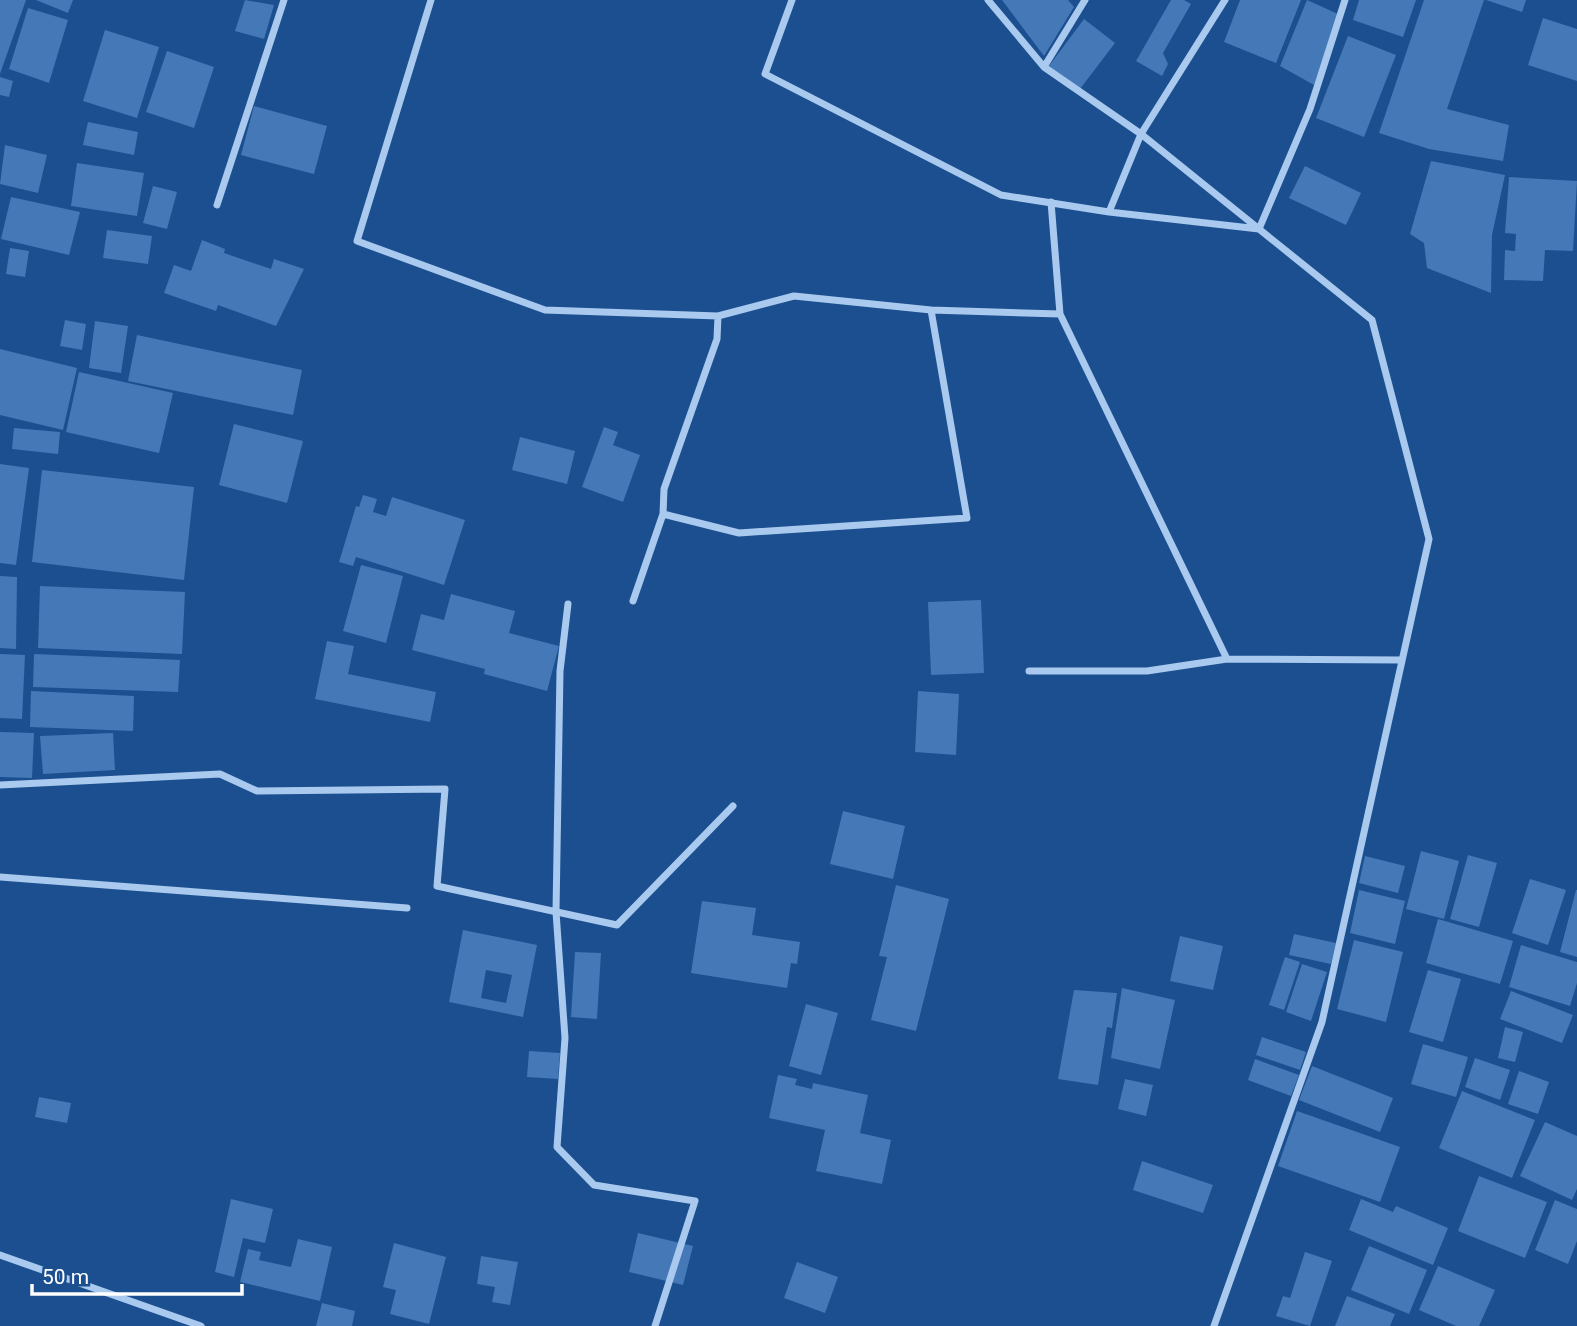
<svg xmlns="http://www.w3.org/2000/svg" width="1577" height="1326" viewBox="0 0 1577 1326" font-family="Roboto,sans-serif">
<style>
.building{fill:#4478b7;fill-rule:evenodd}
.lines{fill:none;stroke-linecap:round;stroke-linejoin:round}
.street{stroke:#a9c9ee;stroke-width:7}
</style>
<rect width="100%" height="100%" fill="#1b4f8f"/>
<path class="building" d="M0,0h26l-26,74z
M36,0h37l-5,13z
M245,0l29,5 -10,34 -29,-8z
M1002,0h66l6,7 -30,49z
M1171,0h13l7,4 -28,49 5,11 -6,12 -26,-15z
M1240,0h61l-25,63 -52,-21z
M1307,0l31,14 -24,71 -34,-19z
M1359,0h57l-13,37 -50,-17z
M1424,0h60l-37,109 62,16 -6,36 -74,-12 -50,-16z
M1486,0h40l-4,12z
M28,8l40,12 -19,63 -40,-14z
M1543,18l34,11v52l-49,-16z
M1084,19l31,24 -35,46 -31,-23z
M105,30l54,17 -22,71 -54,-17z
M1348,36l48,19 -32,82 -48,-19z
M167,51l47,16 -20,61 -48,-16z
M0,77l13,4 -4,16 -9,-2z
M254,106l73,20 -13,48 -73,-19z
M88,122l50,10 -4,23 -51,-10z
M5,145l42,10 -9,38 -38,-9z
M1431,161l74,14 -13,60 -1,58 -64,-25 -3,-25 -14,-9z
M77,163l67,10 -7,43 -66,-10z
M1305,166l56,27 -15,32 -57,-27z
M1509,177l68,4 -4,70 -28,-1 -2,31 -39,-1 1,-30 10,1 1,-17 -11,-1z
M153,186l24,6 -10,37 -24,-6z
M11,197l69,15 -11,43 -68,-16z
M107,230l45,6 -4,28 -45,-6z
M202,240l23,9 -1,4 47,16 3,-10 30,10 -28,57 -58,-21 -2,6 -52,-18 10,-28 17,6z
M10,248l19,3 -4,26 -19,-3z
M65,320l21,4 -4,26 -22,-4z
M95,321l33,5 -7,47 -32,-5z
M137,335l165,35 -9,45 -165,-34z
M0,349l77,19 -14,62 -63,-15z
M79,372l94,21 -14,60 -93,-21z
M234,424l69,17 -16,62 -68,-18z
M604,427l14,5 -5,13 27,10 -17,47 -41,-15z
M14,428l46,4 -2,22 -46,-5z
M520,437l55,14 -8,33 -55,-14z
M0,464l29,4 -13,97 -16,-2z
M42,470l152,17 -10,93 -152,-18z
M363,495l14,4 -4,13 13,4 6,-19 73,23 -21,65 -88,-28 -3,9 -14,-4 17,-56 3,1z
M361,565l42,11 -17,67 -43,-12z
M0,576l17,1 -1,72 -16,-1z
M40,586l145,6 -3,62 -144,-6z
M451,594l64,17 -6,22 50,13 -12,45 -63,-17 1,-5 -73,-19 9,-36 23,6z
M981,600l3,73 -53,2 -3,-73z
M327,641l27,5 -6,28 88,18 -6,30 -115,-23z
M0,654l25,1 -3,64 -22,-1z
M34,654l146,6 -2,32 -145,-5z
M31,691l103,5 -1,35 -103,-4z
M918,691l41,3 -3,61 -41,-3z
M0,732l34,1 -2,45 -32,-1z
M113,733l2,37 -72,4 -3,-38z
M843,811l62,15 -12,53 -63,-15z
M1421,851l38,10 -15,58 -38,-10z
M1468,855l29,8 -18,64 -29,-8z
M1365,856l40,10 -7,27 -39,-10z
M1530,879l36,11 -18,55 -36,-12z
M896,885l53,14 -33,132 -45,-11 16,-63 -8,-1z
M1359,890l46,11 -10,43 -45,-11z
M1576,890h1v67l-17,-5z
M702,901l54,7 -4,27 48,7 -3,22 -6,-1 -4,25 -96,-15z
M1438,919l75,22 -13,43 -74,-21z
M463,930l74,15 -14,72 -74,-15zM486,970l26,5 -6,28 -25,-5z
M1294,934l42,9 -5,21 -42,-9z
M1180,936l43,10 -10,44 -43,-9z
M1354,940l49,12 -17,70 -49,-13z
M1521,945l56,17v21l-7,23 -61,-19z
M575,952l26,1 -4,66 -26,-2z
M1285,957l15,5 -16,48 -15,-5z
M1302,964l25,8 -16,49 -25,-9z
M1428,970l33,9 -18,63 -34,-10z
M1122,988l53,12 -15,69 -49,-11z
M1074,990l43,3 -5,35 -5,-1 -9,58 -40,-6z
M1511,991l62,24 -11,28 -62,-24z
M806,1004l32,9 -17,62 -32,-9z
M1505,1027l18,5 -8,30 -17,-4z
M1262,1037l44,15 -6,18 -44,-15z
M1423,1044l45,13 -12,40 -45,-13z
M529,1051l31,2 -2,26 -31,-2z
M1475,1058l35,12 -10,30 -35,-13z
M1255,1059l44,16 -8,21 -43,-16z
M1312,1066l81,32 -13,34 -81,-32z
M1519,1071l30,11 -11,32 -30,-10z
M778,1075l19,4 -2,6 17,4 1,-6 55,12 -8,38 31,7 -9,44 -66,-13 9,-41 -56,-12z
M1125,1079l28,6 -7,31 -28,-7z
M1462,1091l73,29 -23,58 -73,-30z
M39,1097l32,6 -4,20 -32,-6z
M1297,1111l103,36 -20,55 -102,-36z
M1545,1122l32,14v53l-5,11 -52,-24z
M1142,1161l71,24 -10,28 -70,-23z
M1479,1176l68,26 -22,56 -67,-27z
M231,1199l42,10 -8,34 -22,-5 -9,39 -19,-5z
M1361,1199l32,13 3,-6 52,22 -15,37 -84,-35z
M1555,1200l22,9v32l-9,23 -33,-14z
M638,1233l55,13 -10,39 -54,-13z
M298,1239l34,8 -12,54 -80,-19 8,-33 13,3 -2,8 32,7z
M394,1243l52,14 -17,67 -39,-10 6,-24 -13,-3z
M1369,1246l58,24 -18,44 -58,-24z
M1305,1252l27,9 -22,65 -34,-10 7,-20 7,2z
M481,1256l37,6 -8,43 -18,-3 3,-15 -18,-3z
M797,1262l41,15 -13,36 -41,-15z
M1438,1266l57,24 -16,36h-23l-37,-16z
M1347,1296l48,18 -5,12h-55z
M322,1303l33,8 -3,15h-36z"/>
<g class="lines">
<path class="street" d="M431,0l-74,241 188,69 173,6 76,-20 137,14 129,4 167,345
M792,0l-27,74 236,121 108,17 150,17 51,-120 35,-109
M988,0l56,67 97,67 231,186 57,219 -107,483 -108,304
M1044,67l41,-67
M1051,202l9,112
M217,205l67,-205
M1109,212l32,-78 84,-134
M663,514l76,19 228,-15 -36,-208
M633,601l30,-87 1,-25 53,-150 1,-23
M568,604l-8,67 -4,241 9,126 -8,109 37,38 101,16 -40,125
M1029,671h118l80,-12 175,1
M0,785l220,-11 37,17 188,-2 -8,97 180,39 116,-119
M0,877l407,31
M0,1255l201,71"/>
</g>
<path d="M32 1284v10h210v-10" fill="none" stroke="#ffffff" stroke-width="3.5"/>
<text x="42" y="1284" font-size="21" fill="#ffffff" stroke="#1b4f8f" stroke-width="5" paint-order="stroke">50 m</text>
</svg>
